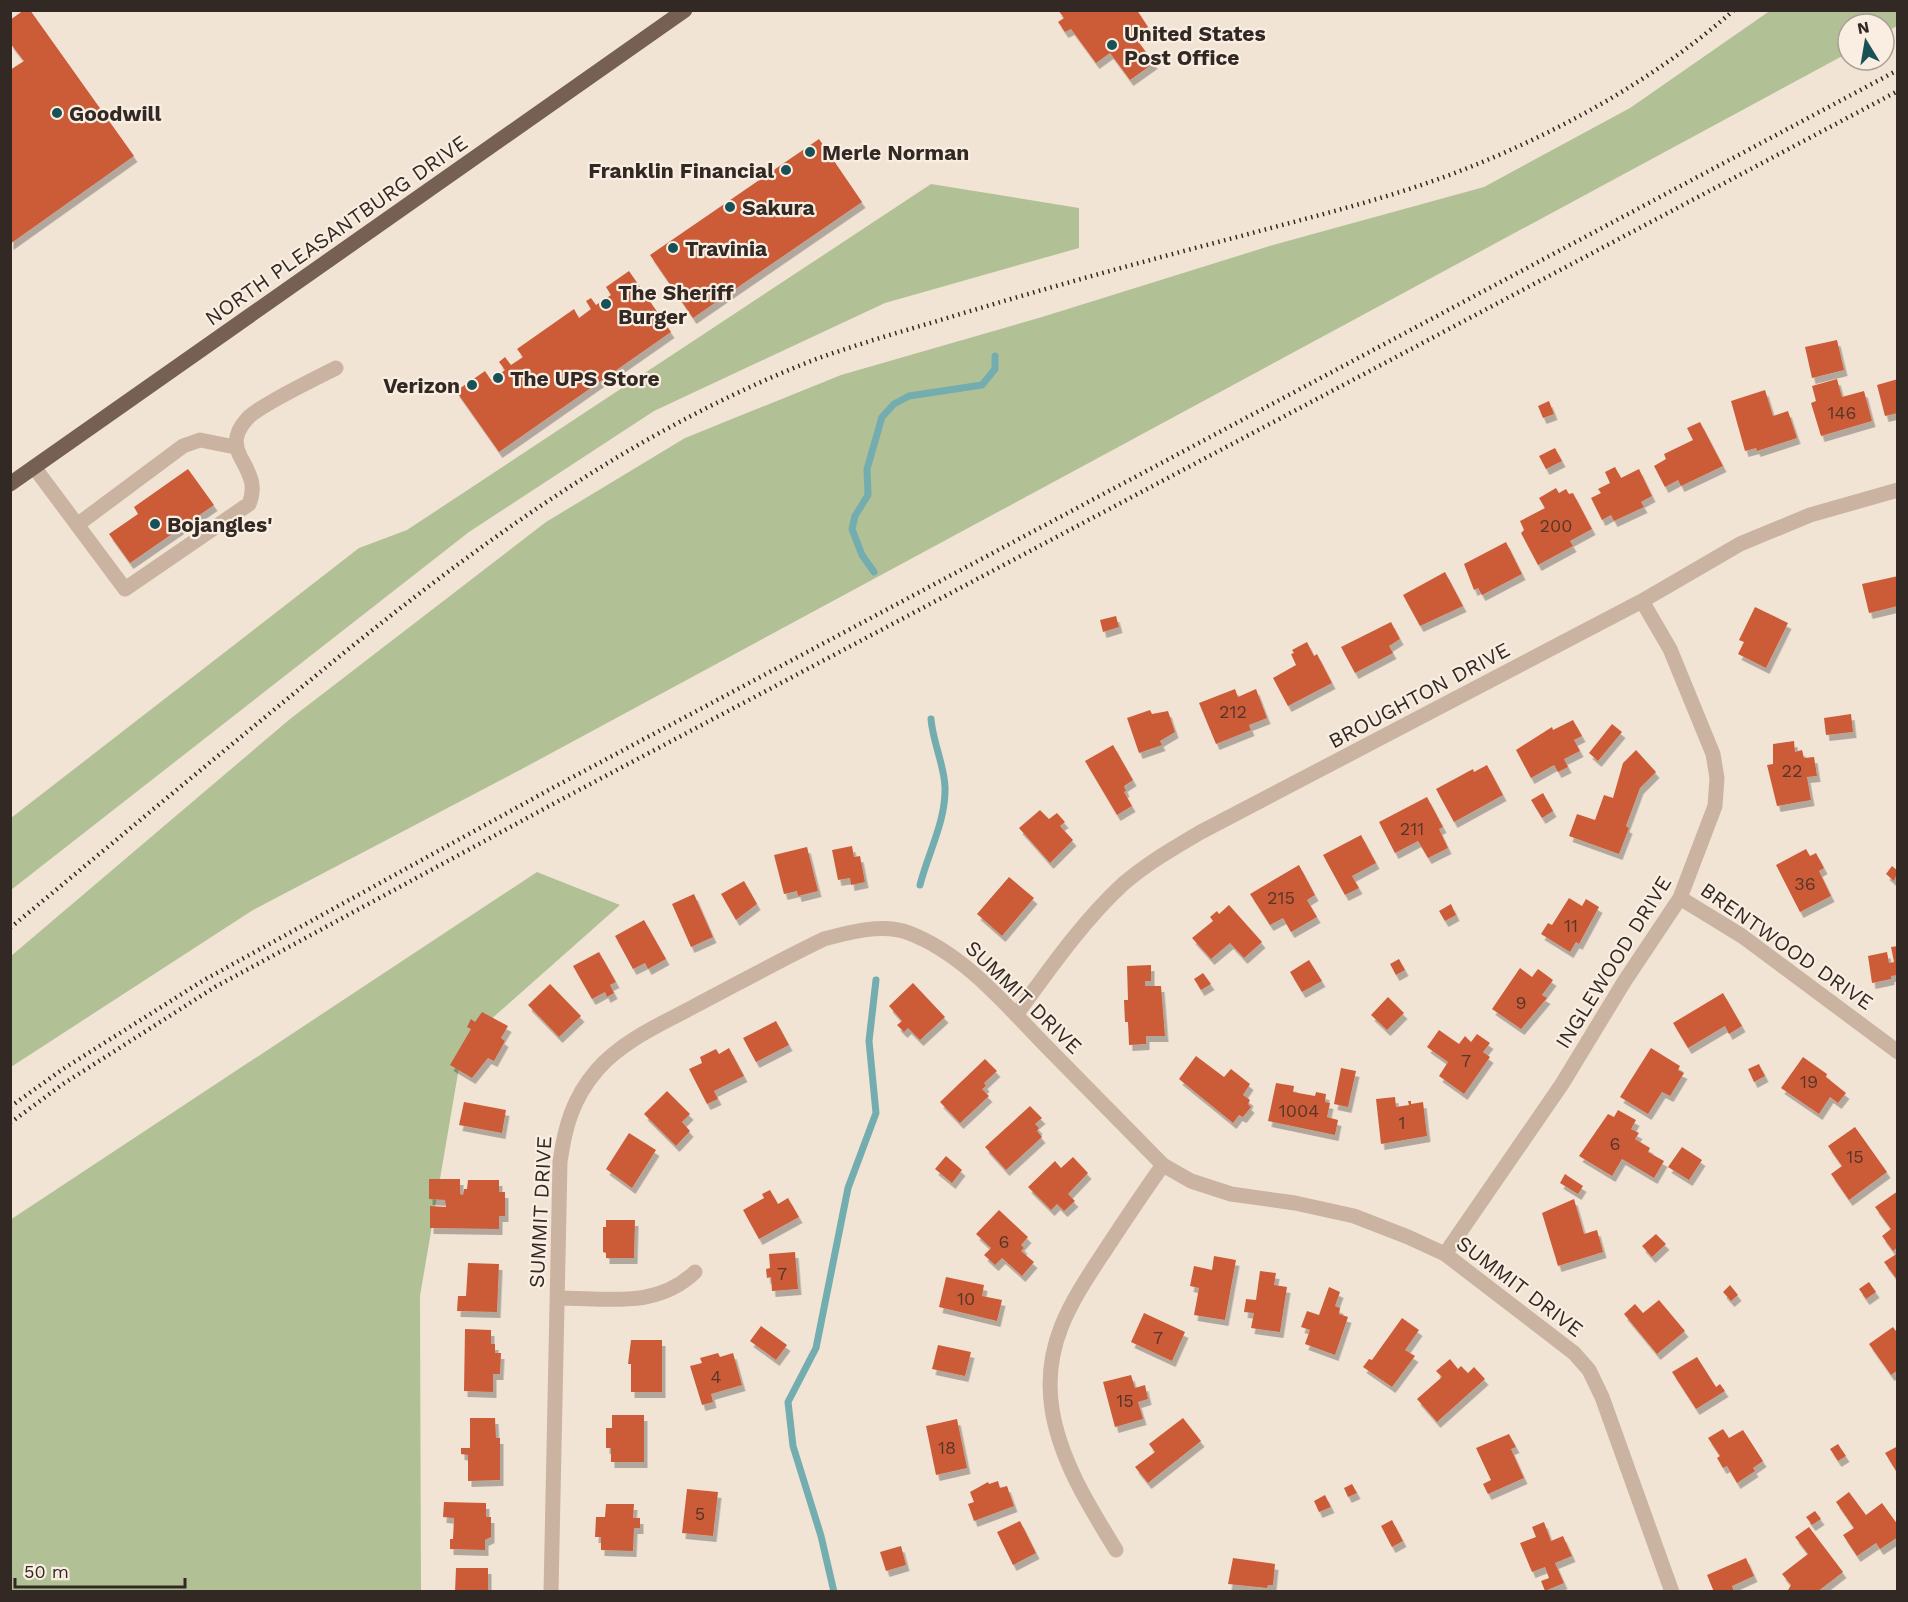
<svg xmlns="http://www.w3.org/2000/svg" width="1908" height="1602" viewBox="0 0 1908 1602" font-family="'Work Sans',sans-serif">
<style>
.green{fill:#b2c195}
.lines{fill:none;stroke-linecap:round;stroke-linejoin:round}
.stream{stroke:#73adb0;stroke-width:7}
.building{fill:#cc5c39;filter:url(#shadow)}
.minor{stroke:#cab3a1;stroke-width:15}
.major{stroke:#766054;stroke-width:15}
.rail{stroke:#332924;stroke-width:4.5;stroke-dasharray:1.5 4.5;stroke-linecap:butt}
.poi-dot{fill:#185256;stroke:#f9eee1;stroke-width:2}
.labels{text-anchor:middle;dominant-baseline:central;stroke-width:4.5;stroke-linejoin:round;paint-order:stroke}
.number-label{font-size:18px;fill:#593629}
.poi-label{font-size:21px;font-weight:bold;fill:#332924;stroke:#f9eee1;text-anchor:start}
.street-label{font-size:21px;fill:#332924;stroke:#f9eee1}
</style>
<defs>
<filter id="shadow"><feDropShadow dx="3.5" dy="6" stdDeviation="0" flood-color="#0004"/></filter>
</defs>
<rect width="100%" height="100%" fill="#f2e4d5"/>
<path class="green" d="M1771,10l126,1v15l-13,7v-9h-36v29l-1328,717 -267,140 -242,157v-111l279,-237 256,-197 139,-84 156,-63 201,-58 231,-72 211,-58 146,-79z
M931,184l148,24v40l-194,55 -231,108 -185,121 -458,358v-72l348,-270 48,-18z
M537,872l83,33 -157,139 -43,252 1,295h-410l-1,-371z"/>
<g class="lines">
<path class="stream" d="M874,572l-12,-17 -10,-26 3,-13 13,-21 -1,-26 15,-52 12,-13 15,-8 73,-11 13,-16v-13
M920,885c8,-32 26,-64 25,-98 -1,-23 -12,-44 -14,-68
M834,1592l-13,-56 -28,-90 -5,-44 28,-54 32,-160 28,-75 -7,-72 7,-61"/>
</g>
<path class="building" d="M24,10h6l104,146 -124,88v-174l14,-9 -14,-18v-23z
M1058,10h79l11,17 -13,10 19,26 -24,17 -20,-27 -14,10 -25,-34 -6,3 -7,-10 6,-4z
M819,139l43,63 -169,116 -43,-63z
M629,271l42,61 -172,120 -43,-61 29,-20 6,9 14,-10 -6,-8 6,-5 6,8 12,-8 -6,-8 57,-40 5,9 12,-9 -5,-8 5,-3 5,7 15,-10 -5,-8z
M1837,340l7,30 -32,8 -7,-31z
M1837,379l5,18 22,-6 8,30 -51,15 -10,-33 5,-2 -4,-15z
M1898,379v34l-13,3 -8,-31z
M1765,390l8,26 15,-5 9,27 -40,13 -1,-3 -11,3 -14,-50z
M1549,401l5,13 -11,4 -5,-12z
M1700,422l23,44 -42,20 -3,-6 -13,7 -11,-21 12,-7 -2,-5 29,-14 -6,-12z
M1555,448l7,13 -16,8 -7,-13z
M1615,467l6,11 18,-9 13,27 -11,6 3,5 -30,14 -3,-6 -9,5 -11,-22 10,-5 -3,-4 12,-6 -5,-11z
M188,469l26,36 -84,58 -21,-29 29,-20 -4,-7z
M1556,488l3,5 7,-4 3,5 4,-1 19,36 -22,12 3,5 -35,19 -17,-32 3,-3 -4,-9 25,-13 -6,-10z
M1506,542l16,32 -40,21 -4,-7 -4,2 -10,-26z
M1445,572l18,34 -43,20 -17,-31z
M1898,576v30l-29,7 -7,-29z
M1755,607l33,16 -22,45 -28,-14 6,-12 -5,-2z
M1116,616l3,11 -16,5 -3,-12z
M1391,622l9,17 -11,7 4,7 -38,20 -14,-26z
M1307,642l7,14 3,-2 15,29 -44,23 -15,-28 23,-13 -5,-11 3,-1 -2,-3z
M1235,689l3,8 18,-8 11,29 -18,7 2,5 -35,14 -17,-41z
M1150,710l2,4 16,-3 7,21 -15,9 2,4 -23,8 -12,-35z
M1851,714l2,18 -27,3 -2,-17z
M1573,720l9,16 -8,4 6,11 -16,8 4,8 -10,5 -4,-7 -23,13 -15,-28 36,-23 1,3z
M1612,724l10,8 -24,29 -9,-8z
M1794,741l1,11 7,-2 2,8 10,-1 3,19 -10,1 4,23 -34,6 -10,-41 6,-1v-20z
M1113,745l20,35 -9,6 2,5 -2,1 8,14 -15,9 -32,-54z
M1636,750l20,22 -16,16 -14,38 3,2 -10,26 -50,-18 8,-22 18,6 9,-25 9,3 10,-35z
M1487,765l16,30 -49,27 -18,-33 37,-20 1,3z
M1543,793l10,18 -11,7 -11,-18z
M1427,797l16,30 -4,2 9,19 -20,10 -10,-17 -23,12 -16,-31z
M1040,810l9,9 8,-6 8,9 -5,4 13,14 -23,23 -31,-35z
M1361,835l15,28 -24,13 7,12 -14,7 -22,-40z
M852,846l2,11 6,-1 5,26 -14,3 -1,-7 -12,2 -6,-30z
M807,847l11,44 -20,5 -1,-5 -13,3 -10,-39z
M1806,849l4,7 6,-3 8,15 -5,3 12,25 -31,16 -24,-47z
M1299,865l16,30 -8,5 10,17 -26,15 -8,-14 -13,7 -20,-31z
M1892,866l6,5 -4,10 -8,-7z
M1009,877l25,21 -32,38 -25,-22z
M744,881l13,23 -21,16 -15,-26z
M694,894l19,43 -22,10 -19,-43z
M1569,898l13,8 4,-7 13,8 -20,37 -3,-2 -6,10 -29,-18 7,-11 4,2z
M1451,904l5,11 -11,6 -6,-10z
M1229,905l33,37 -18,16 -14,-15 -19,16 -19,-21 21,-17 -3,-4 7,-6 2,3z
M644,920l22,39 -18,10 -3,-6 -12,6 -18,-33z
M1898,946v29l-7,1v3l-19,4 -4,-27 19,-4 2,11 5,-1 -3,-15z
M599,952l17,30 -6,3 4,8 -7,4 -2,-5 -13,7 -19,-33z
M1399,959l6,11 -9,5 -6,-11z
M1309,960l13,21 -20,11 -12,-20z
M1151,965v16h-6v5h16l4,50h-19v8l-17,1 -1,-23h-3l-1,-22h4l-1,-34z
M1520,968l12,9 6,-8 15,11 -11,15 5,3 -26,31 -29,-20z
M1203,973l8,11 -10,6 -7,-11z
M913,983l32,34 -25,23 -12,-12 -4,4 -7,-7 5,-4 -13,-15z
M550,984l31,32 -22,21 -31,-32z
M1723,993l19,33 -13,8 -4,-8 -37,22 -15,-25z
M1388,997l16,16 -17,17 -16,-15z
M482,1012l26,14 -7,12 4,3 -11,20 -6,-3 -16,20 -22,-13 21,-36 -4,-2 4,-8 4,3z
M776,1021l13,24 -33,17 -13,-24z
M1439,1030l20,14 6,-8 6,6 6,-8 13,9 -7,9 7,5 -26,37 -25,-18 9,-14 -21,-15z
M729,1048l15,28 -30,15 4,8 -11,5 -18,-35 13,-6 -2,-6 16,-8 3,5z
M1651,1048l29,18 -2,4 6,3 -14,23 -8,-4 -14,22 -28,-17z
M1196,1056l28,21 7,-8 19,15 -7,11 7,5 -2,4 3,3 -8,10 -4,-2 -6,8 -54,-44z
M1803,1057l24,17 -1,3 20,16 -8,10 -8,-6 -11,17 -38,-26z
M985,1059l12,12 -13,12 2,3 -4,3 7,7 -29,27 -20,-21z
M1759,1064l6,12 -11,6 -6,-13z
M1341,1068l15,3 -8,36 -14,-3z
M1276,1083l18,3 -1,6 22,4 1,-4 10,2 -1,8 5,1 -3,14 11,3 -3,15 -67,-14z
M667,1091l23,23 -8,8 8,9 -14,15 -32,-32z
M1395,1097l1,10 13,-2 -1,-4h3v3l12,-2 4,34 -46,8 -5,-45z
M464,1102l42,8 -4,23 -43,-8z
M1030,1106l12,12 -7,6 4,4 -2,3 5,6 -36,33 -21,-23z
M1618,1110l18,10 -5,9 8,4 -4,6 15,9 -2,4 16,9 -10,17 -32,-19 -10,17 -33,-20 29,-42 6,3z
M1855,1127l32,45 -38,28 -18,-26 11,-8 -14,-20z
M629,1133l27,17 -24,38 -26,-19z
M1682,1147l20,13 -13,20 -21,-13z
M946,1156l16,14 -10,13 -17,-14z
M1073,1157l15,16 -20,21 7,7 -11,10 -7,-7 -6,6 -23,-23 27,-26 6,7z
M1565,1174l18,12 -5,8 -18,-11z
M429,1179h31v15l3,1 1,-6h3l1,-9h31v12h6v24h-6v13l-69,-1v-22l16,1 -1,-7 -16,-1z
M770,1190l8,14 10,-6 11,19 -40,22 -16,-29 21,-12 -2,-4z
M1898,1191v56l-5,4 -11,-15 9,-7 -16,-22z
M1574,1199l10,35 13,-4 6,22 -45,14 -16,-53z
M999,1210l29,27 -7,8 3,3 -3,3 13,11 -12,14 -20,-18 -7,7 -11,-10 7,-7 -15,-14z
M606,1220h29l-1,38h-28v-5l-3,-1v-25h3z
M1656,1234l10,10 -14,13 -10,-11z
M795,1252l3,37 -26,2 -1,-14 -4,1 -1,-9 4,-1 -1,-14z
M1898,1253v28l-14,-19z
M1214,1256l22,4 -11,60 -31,-5 5,-27 -9,-2 4,-20 18,4z
M468,1263l31,1 -2,48 -40,-1 1,-15h8z
M1260,1271l16,2 -2,12 13,2 -7,45 -29,-4 3,-15 -10,-1 2,-13 10,1z
M946,1277l38,8 -2,11 20,4 -5,21 -58,-14z
M1869,1282l7,10 -10,7 -7,-10z
M1730,1285l8,10 -7,6 -8,-9z
M1329,1287l11,5 -5,14 5,2 -1,6 9,3 -13,38 -30,-11 5,-14 -9,-3 6,-16 12,4z
M1659,1300l26,31 -28,23 -33,-40 11,-10 8,9z
M1144,1313l41,19 -13,29 -41,-19z
M1402,1318l17,12 -14,20 10,6 -23,31 -29,-20 6,-8 3,1z
M761,1326l26,19 -11,15 -26,-19z
M1893,1327l5,7v36l-7,5 -22,-31z
M465,1329l26,1v14h4v9h6l-1,21h-7v18l-29,-1z
M631,1340h31v52h-31v-28h-3z
M938,1345l33,7 -6,24 -33,-7z
M718,1353l2,4 13,-4 9,32 -31,9 2,8 -11,3 -12,-39 12,-3 -2,-5z
M1697,1357l19,30 4,-3 5,7 -29,18 -24,-37z
M1450,1359l8,10 3,-3 7,7 6,-6 11,12 -48,43 -20,-23 25,-22 -6,-6z
M1131,1375l4,13 10,-3 3,14 -10,3 5,17 -28,8 -12,-45z
M612,1415h32v47h-33v-14h-5v-20h6z
M470,1418h25l1,20h4v42l-32,1v-26l-7,-1v-6h9z
M1183,1418l18,23 -53,42 -13,-16 20,-15 -6,-8z
M957,1419l10,49 -31,7 -10,-49z
M1723,1429l6,9 14,-8 20,31 -10,7 2,3 -18,12 -10,-17 -4,2 -6,-10 3,-2 -12,-18z
M1509,1434l7,13 -5,2 13,29 -36,16 -5,-10 8,-4 -15,-32z
M1838,1444l8,12 -8,5 -8,-12z
M1898,1446v28l-13,-21z
M998,1481l2,7 7,-2 7,20 -40,15 -6,-17 6,-2 -4,-10 18,-10 1,2z
M1352,1484l5,9 -9,4 -4,-9z
M687,1489l31,3 -5,44 -31,-3z
M1849,1492l17,23 16,-12 16,22v12l-18,12 -4,-6 -19,13 -14,-21 11,-7 -18,-26z
M1325,1495l6,12 -12,5 -5,-11z
M444,1502l42,1v14h5v20l-6,3v10l-35,-1v-10h3l1,-21 -11,-1z
M606,1504h28l-1,14h7v10h-6l-1,23 -32,-1v-13h-6l1,-20h9z
M1815,1511l6,8 -9,6 -6,-8z
M1392,1520l11,21 -11,6 -11,-21z
M1020,1521l16,32 -23,12 -16,-33z
M1544,1522l7,19 12,-5 9,20 -17,7 9,20 -19,8 -4,-10 8,-3 -4,-11 -13,5 -12,-29 16,-6 -4,-10z
M1809,1527l34,45 -26,20h-30l4,-7 -9,-11 26,-20 -13,-17z
M901,1546l5,19 -20,6 -6,-19z
M1233,1558l42,6 -2,21h-5l-1,3 -39,-4z
M1746,1558l8,18 -22,10 2,6h-20l-7,-17z
M456,1568h32v24h-33z"/>
<g class="lines">
<path class="minor" d="M34,467l91,122 124,-85c8,-19 0,-31 -9,-48 -7,-14 -4,-25 7,-37 9,-12 71,-42 89,-51
M77,525l106,-79 17,-6 35,7
M1680,898l62,38 156,116
M1016,1015c33,-45 66,-93 107,-131 23,-20 49,-35 76,-51l443,-232 98,-57 70,-29 88,-25
M1445,1254l117,-170 62,-102 56,-84 35,-92 2,-28 -4,-24 -43,-105 -28,-48
M558,1298c49,0 99,11 137,-26
M1116,1550c-27,-44 -56,-90 -64,-141 -10,-64 19,-107 52,-157 19,-29 38,-58 59,-87
M551,1592l9,-430c5,-36 13,-64 37,-92 25,-29 64,-46 96,-63 44,-23 87,-47 131,-68 26,-7 59,-16 85,-6 55,21 96,71 136,112 39,40 79,80 118,120l28,16 40,13 64,9 59,13 54,21 37,17 129,99 15,17 13,27 70,195"/>
<path class="major" d="M10,484l675,-474"/>
<path class="rail" d="M10,928c92,-76 184,-153 276,-228 163,-134 327,-261 525,-339 43,-16 89,-29 133,-42 98,-30 197,-57 297,-83 77,-21 155,-39 229,-69 93,-37 188,-90 264,-157
M10,1107l53,-38 141,-89 352,-194 1342,-716
M10,1123l53,-39 152,-97 349,-189 1334,-707"/>
</g>
<g class="poi-dot">
<circle cx="1112" cy="45" r="6"/>
<circle cx="57" cy="113" r="6"/>
<circle cx="810" cy="152" r="6"/>
<circle cx="786" cy="170" r="6"/>
<circle cx="730" cy="207" r="6"/>
<circle cx="673" cy="248" r="6"/>
<circle cx="606" cy="304" r="6"/>
<circle cx="498" cy="378" r="6"/>
<circle cx="472" cy="385" r="6"/>
<circle cx="155" cy="524" r="6"/>
</g>
<g class="labels">
<g class="number-label">
<text x="1842" y="412">146</text>
<text x="1556" y="525">200</text>
<text x="1233" y="711">212</text>
<text x="1792" y="770">22</text>
<text x="1412" y="828">211</text>
<text x="1805" y="883">36</text>
<text x="1281" y="897">215</text>
<text x="1571" y="925">11</text>
<text x="1521" y="1002">9</text>
<text x="1466" y="1060">7</text>
<text x="1809" y="1081">19</text>
<text x="1299" y="1110">1004</text>
<text x="1402" y="1122">1</text>
<text x="1615" y="1143">6</text>
<text x="1855" y="1156">15</text>
<text x="1004" y="1241">6</text>
<text x="782" y="1273">7</text>
<text x="966" y="1298">10</text>
<text x="1158" y="1337">7</text>
<text x="716" y="1376">4</text>
<text x="1125" y="1400">15</text>
<text x="947" y="1447">18</text>
<text x="700" y="1513">5</text>
</g>
<g class="poi-label">
<text x="1124" y="33">United States<tspan x="1124" dy="24">Post Office</tspan></text>
<text x="69" y="113">Goodwill</text>
<text x="822" y="152">Merle Norman</text>
<text x="774" y="170" text-anchor="end">Franklin Financial</text>
<text x="742" y="207">Sakura</text>
<text x="685" y="248">Travinia</text>
<text x="618" y="292">The Sheriff<tspan x="618" dy="24">Burger</tspan></text>
<text x="510" y="378">The UPS Store</text>
<text x="460" y="385" text-anchor="end">Verizon</text>
<text x="167" y="524">Bojangles'</text>
</g>
<g class="street-label">
<text transform="translate(336 230) rotate(-35)">NORTH PLEASANTBURG DRIVE</text>
<text transform="translate(1419 695) rotate(-28)">BROUGHTON DRIVE</text>
<text transform="translate(1787 946) rotate(35)">BRENTWOOD DRIVE</text>
<text transform="translate(1613 962) rotate(-58)">INGLEWOOD DRIVE</text>
<text transform="translate(1024 997) rotate(44)">SUMMIT DRIVE</text>
<text transform="translate(540 1212) rotate(-87)">SUMMIT DRIVE</text>
<text transform="translate(1520 1286) rotate(37)">SUMMIT DRIVE</text>
</g>
</g>
<rect width="1908" height="1602" fill="none" stroke="#332924" stroke-width="24"/>
<g transform="translate(1866 42) rotate(349)"><circle r="28" fill="#f9eee1" stroke="#aa9f95" stroke-width="1.5"/>
<path d="M0-4.5L10 22L0 15L-10 22Z" fill="#185256"/>
<text y="-9" font-size="16" font-weight="bold" text-anchor="middle" fill="#332924">N</text>
</g>
<path d="M15 1578v9h170v-9" fill="none" stroke="#332924" stroke-width="3"/>
<text x="24" y="1578" font-size="18" fill="#332924" stroke="#f9eee1" stroke-width="4.5" paint-order="stroke">50 m</text>
</svg>
